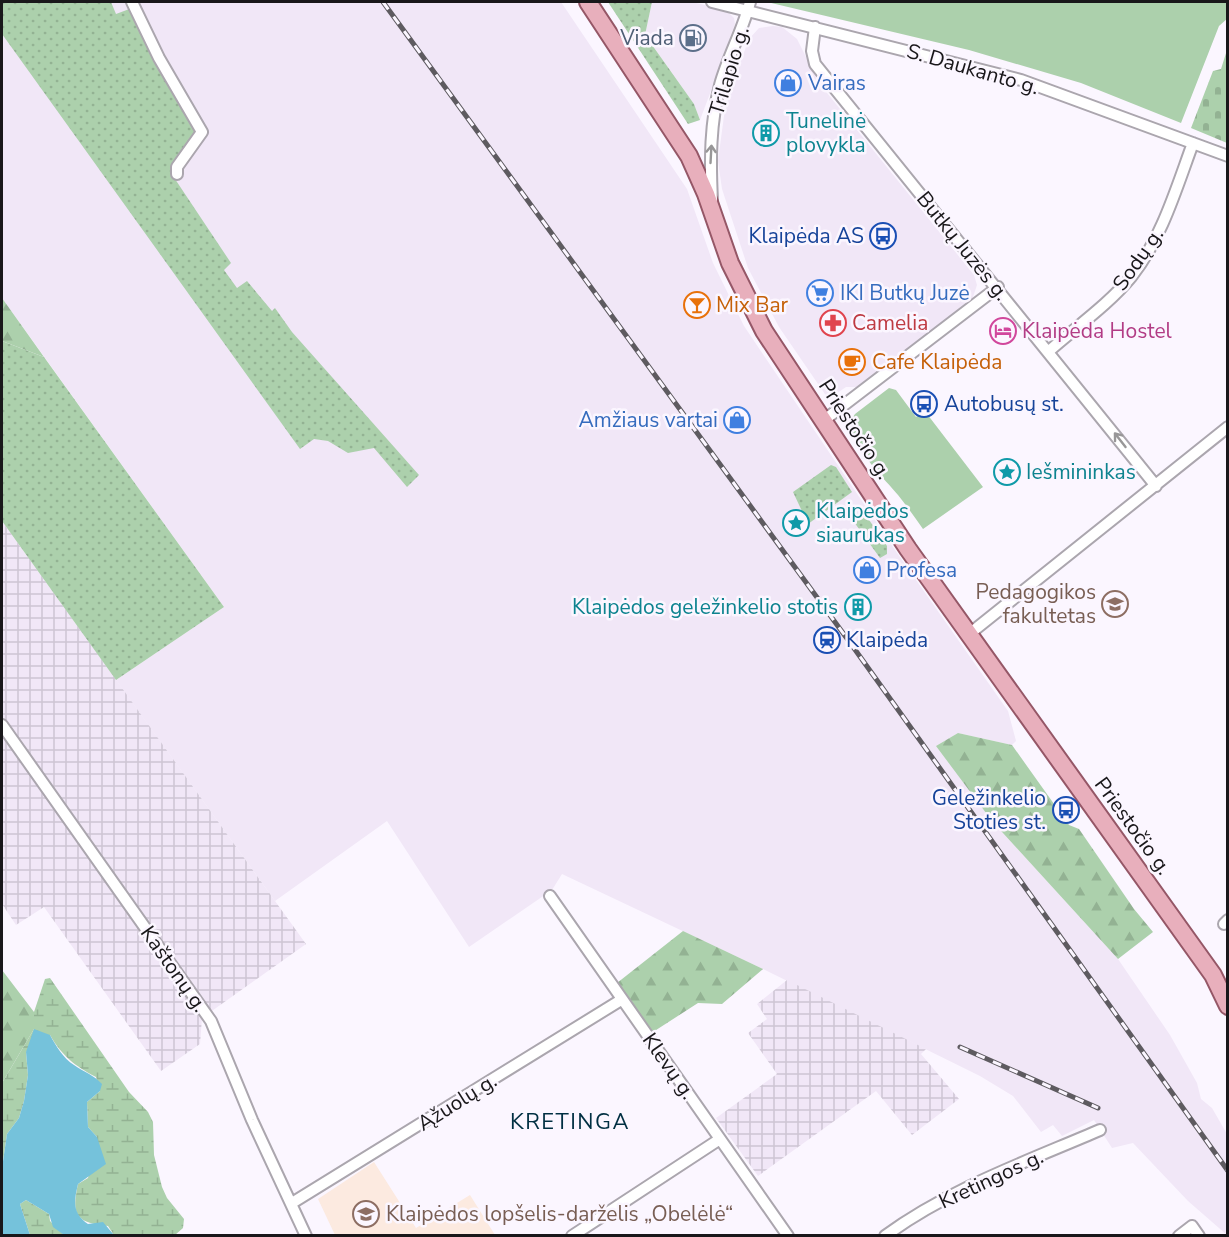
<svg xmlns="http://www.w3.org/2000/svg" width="1229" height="1237" viewBox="0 0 1229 1237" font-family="'Nunito Sans',sans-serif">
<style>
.built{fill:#f1e7f7}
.industrial{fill:url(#industrial-grid)}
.education{fill:#fceae0}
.grass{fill:url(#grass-dots)}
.forest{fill:url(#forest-firs)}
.wetland{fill:url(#wetland-marsh)}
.cemetery{fill:url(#cemetery-stones)}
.park{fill:#acd0ac}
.water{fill:#75c2db}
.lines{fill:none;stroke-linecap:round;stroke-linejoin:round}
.street-casing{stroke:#aba6ae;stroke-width:14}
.primary-casing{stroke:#955767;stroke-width:20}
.street{stroke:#fff;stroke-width:10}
.primary{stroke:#e8afbc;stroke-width:16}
.rail-casing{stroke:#5e5b60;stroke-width:5}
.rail{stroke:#fbf6ff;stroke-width:3;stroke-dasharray:9;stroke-linecap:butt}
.oneway{stroke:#989798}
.labels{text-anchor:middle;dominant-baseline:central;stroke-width:5;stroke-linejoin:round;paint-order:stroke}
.service-label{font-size:21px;fill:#4e5e75;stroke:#fbf6ff;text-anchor:end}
.street-label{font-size:21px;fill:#19171a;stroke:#fbf6ff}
.shop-label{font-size:21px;fill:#366cbe;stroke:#fbf6ff;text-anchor:start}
.culture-label{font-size:21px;fill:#0d838f;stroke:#fbf6ff;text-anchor:start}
.transit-label{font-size:21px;fill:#164399;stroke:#fbf6ff;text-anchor:end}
.food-label{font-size:21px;fill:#c56008;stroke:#fbf6ff;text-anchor:start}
.health-label{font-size:21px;fill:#be3a42;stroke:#fbf6ff;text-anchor:start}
.hotel-label{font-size:21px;fill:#b23c85;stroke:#fbf6ff;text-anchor:start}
.education-label{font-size:21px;fill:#785e54;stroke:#fbf6ff;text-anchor:end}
.neighbourhood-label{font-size:22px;letter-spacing:1.5px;fill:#002f42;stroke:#fbf6ff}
</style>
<defs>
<pattern id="industrial-grid" width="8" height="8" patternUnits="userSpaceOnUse" patternTransform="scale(1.5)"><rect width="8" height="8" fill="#f1e7f7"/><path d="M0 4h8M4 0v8" fill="none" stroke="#cec5d3"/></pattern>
<pattern id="grass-dots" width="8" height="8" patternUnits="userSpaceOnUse" patternTransform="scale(1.5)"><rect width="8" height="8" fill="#acd0ac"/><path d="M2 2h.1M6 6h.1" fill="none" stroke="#93b293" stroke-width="1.8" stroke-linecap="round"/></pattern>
<pattern id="forest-firs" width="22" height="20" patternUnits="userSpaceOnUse" patternTransform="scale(1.5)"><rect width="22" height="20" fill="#acd0ac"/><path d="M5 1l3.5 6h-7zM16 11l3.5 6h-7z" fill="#93b293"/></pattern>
<pattern id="wetland-marsh" width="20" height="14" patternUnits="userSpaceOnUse" patternTransform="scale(1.5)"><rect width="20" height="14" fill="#acd0ac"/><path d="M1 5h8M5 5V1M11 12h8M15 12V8" fill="none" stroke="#93b293"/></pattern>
<pattern id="cemetery-stones" width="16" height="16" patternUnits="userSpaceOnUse" patternTransform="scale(1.5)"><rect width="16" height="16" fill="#acd0ac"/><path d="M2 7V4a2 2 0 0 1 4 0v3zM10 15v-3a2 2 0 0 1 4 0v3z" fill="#93b293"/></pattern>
</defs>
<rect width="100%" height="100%" fill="#fbf6ff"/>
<path class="built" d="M2,2h559l126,187 26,74 31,63 151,224 113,161 8,30 -4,4 -54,-12 -21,13 55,75 126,138 52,76 27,48 4,16 11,9 15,26v101l-39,-34 -55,-58 -21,5 -18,-28 -32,16 -9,-11 -12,7 -28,-36 -33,-20 -217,-107 -201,-95 -10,16 -83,57 -82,-126 -112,80 -159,-221 108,-73 -222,-309z
M652,2h40l34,8 8,8 1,6 -9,27 -26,69 -6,-16 -49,-69z
M773,26l9,1 15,12 22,44 155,192 3,10 -5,15 -114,87h-12l-16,11 -3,-1 -48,-70 -31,-59 -26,-79 -4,-28 6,-45 7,-29 18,-48 10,-11z"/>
<path class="industrial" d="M2,521l304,423 -104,74 -2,26 -39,27 -117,-164 -28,18 -14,-21z
M787,980l139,69 -5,5 38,45 -47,36 -36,-44 -118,85 -42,-58 61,-44 -29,-41 19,-14 -10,-15z"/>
<path class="education" d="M374,1162l42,66 54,-33 25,40h-160l-17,-36z"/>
<path class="grass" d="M2,2h109l5,12 16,-6 64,122v7l-23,39 58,87 -7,7 13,18 10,-7 25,30 3,-3 17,24 127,143 -12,12 -33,-39 -26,5 -20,-12 -14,-2 -14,10 -298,-415z
M608,2h44l-7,33 49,69 6,16 -12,4z
M2,341l42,16 180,250 -108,73 -114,-159z
M831,465l5,2 16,25 -44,32 -15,-32z
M865,514l22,32v8l-7,4 -26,-36z"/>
<path class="forest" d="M2,298l42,59 -42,-16z
M958,733l54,12 57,80 10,4 55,80 19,23 -35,27 -126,-138 -56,-75z
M683,931l80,38 -41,35 -24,-1 -45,29 -36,-49z
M2,970l32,42v17l-32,54z"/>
<path class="wetland" d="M50,978l79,114 19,20 5,10 1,33 8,32 5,11 17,21 -1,9 -8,7h-61l-6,-9c-32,-3 -37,-11 -30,-42l10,-6 9,-41 -9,-10 -1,-25 13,-11 -4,-14c-21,-11 -34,-21 -46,-42l-24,17 2,23 -4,26 -5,17 -12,16 -5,34v-85l32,-54v-17l11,-33z
M26,1200l23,14 1,7 14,14h-34l-10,-31z"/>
<path class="cemetery" d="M1227,50v93l-36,-15 22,-57 8,-2z"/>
<path class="park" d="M767,2h460l1,16 -9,8 -38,97 -100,-40 -112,-33z
M889,388l7,2 20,27 8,-7 59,77 -60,42c-8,-11 -16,-23 -25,-34 -13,-16 -60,-60 -43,-81z"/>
<path class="water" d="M34,1029l16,6c6,11 13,23 24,30 10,7 20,10 28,19l-2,7 -13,11 1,25 9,10 9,27 -28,20c-4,17 -6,29 10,40l15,-2 11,13h-50l-11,-8 -4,-13 -23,-14 -6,4 10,31h-28v-67l5,-34 12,-16 5,-17 4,-26 -2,-23z"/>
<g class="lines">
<defs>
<path id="street" d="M132,2l27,56 43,74 -25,35v7
M712,2l309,78 207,76
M815,27l-3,24 3,13 341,422
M712,200c-2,-39 -2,-77 8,-115 8,-29 23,-55 30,-83
M1049,351c27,-24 59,-46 82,-74 31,-39 45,-88 62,-134
M823,421l175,-134
M968,635l260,-208
M2,725l209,296 41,99 54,116
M550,896l238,340
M1224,924l4,-4
M292,1203l329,-203
M572,1236l148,-97
M885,1236c64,-47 143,-75 215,-106
M1179,1236l13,-10 7,10"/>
<path id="primary" d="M588,2l101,154 17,38 24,69 34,68 144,218 305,426 15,31"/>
</defs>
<use href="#street" class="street-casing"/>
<use href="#primary" class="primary-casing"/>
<use href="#street" class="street"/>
<use href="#primary" class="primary"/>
<defs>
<path id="rail" d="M383,2l468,642 377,527
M960,1047l138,61"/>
</defs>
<use href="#rail" class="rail-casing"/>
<use href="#rail" class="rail"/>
</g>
<defs><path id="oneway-shaft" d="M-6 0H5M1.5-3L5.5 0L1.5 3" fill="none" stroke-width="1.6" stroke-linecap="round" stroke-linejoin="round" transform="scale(1.5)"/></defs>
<g class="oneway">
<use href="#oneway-shaft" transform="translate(711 154) rotate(-87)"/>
<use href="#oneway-shaft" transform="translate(1120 440) rotate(-128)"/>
</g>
<defs>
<symbol id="fuel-ring" viewBox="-11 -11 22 22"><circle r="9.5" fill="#fbf6ff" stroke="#5c6f8a" stroke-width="1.5"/><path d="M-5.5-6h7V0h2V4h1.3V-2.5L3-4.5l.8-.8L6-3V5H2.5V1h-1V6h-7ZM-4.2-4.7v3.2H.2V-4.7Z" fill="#5c6f8a"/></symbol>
<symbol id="shop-ring" viewBox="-11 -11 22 22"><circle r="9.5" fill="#fbf6ff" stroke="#3f7fe0" stroke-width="1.5"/><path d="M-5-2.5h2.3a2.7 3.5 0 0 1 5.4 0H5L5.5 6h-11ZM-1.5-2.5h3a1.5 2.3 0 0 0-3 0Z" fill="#3f7fe0"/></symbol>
<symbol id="building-ring" viewBox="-11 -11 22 22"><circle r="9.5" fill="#fbf6ff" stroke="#0f9aa8" stroke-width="1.5"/><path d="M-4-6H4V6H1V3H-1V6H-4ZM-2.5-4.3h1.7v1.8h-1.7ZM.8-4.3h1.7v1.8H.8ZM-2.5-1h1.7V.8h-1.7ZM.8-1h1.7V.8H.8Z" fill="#0f9aa8"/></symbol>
<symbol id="bus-ring" viewBox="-11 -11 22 22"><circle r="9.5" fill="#fbf6ff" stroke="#1a4fb4" stroke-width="1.5"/><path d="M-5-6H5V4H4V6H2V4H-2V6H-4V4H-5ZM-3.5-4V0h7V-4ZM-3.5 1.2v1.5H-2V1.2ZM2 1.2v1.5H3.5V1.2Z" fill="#1a4fb4"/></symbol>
<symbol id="supermarket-ring" viewBox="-11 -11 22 22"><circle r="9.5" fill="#fbf6ff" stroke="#3f7fe0" stroke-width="1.5"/><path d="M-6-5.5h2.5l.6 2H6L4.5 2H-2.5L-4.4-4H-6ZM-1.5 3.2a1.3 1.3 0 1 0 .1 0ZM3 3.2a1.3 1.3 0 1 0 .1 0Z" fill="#3f7fe0"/></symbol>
<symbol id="bar-ring" viewBox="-11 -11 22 22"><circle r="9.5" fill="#fbf6ff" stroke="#e8710a" stroke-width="1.5"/><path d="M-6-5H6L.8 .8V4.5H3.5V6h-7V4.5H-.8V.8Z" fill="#e8710a"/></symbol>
<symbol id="pharmacy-ring" viewBox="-11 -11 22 22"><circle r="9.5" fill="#fbf6ff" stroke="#e0444e" stroke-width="1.5"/><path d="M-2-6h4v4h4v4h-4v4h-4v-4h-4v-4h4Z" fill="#e0444e"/></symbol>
<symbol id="hotel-ring" viewBox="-11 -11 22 22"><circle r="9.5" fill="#fbf6ff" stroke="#d1479c" stroke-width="1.5"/><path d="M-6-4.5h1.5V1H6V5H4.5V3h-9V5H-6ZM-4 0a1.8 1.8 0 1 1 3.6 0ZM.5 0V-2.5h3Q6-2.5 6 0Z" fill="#d1479c"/></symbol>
<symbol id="cafe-ring" viewBox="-11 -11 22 22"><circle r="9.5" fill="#fbf6ff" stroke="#e8710a" stroke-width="1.5"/><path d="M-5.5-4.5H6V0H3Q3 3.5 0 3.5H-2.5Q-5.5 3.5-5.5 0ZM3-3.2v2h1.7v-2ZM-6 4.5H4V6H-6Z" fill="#e8710a"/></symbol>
<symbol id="sight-ring" viewBox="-11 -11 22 22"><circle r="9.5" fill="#fbf6ff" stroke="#0f9aa8" stroke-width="1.5"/><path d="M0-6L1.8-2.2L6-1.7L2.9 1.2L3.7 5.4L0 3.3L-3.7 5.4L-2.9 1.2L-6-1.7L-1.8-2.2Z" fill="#0f9aa8"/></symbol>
<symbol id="university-ring" viewBox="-11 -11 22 22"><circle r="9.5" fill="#fbf6ff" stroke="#8d6e63" stroke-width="1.5"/><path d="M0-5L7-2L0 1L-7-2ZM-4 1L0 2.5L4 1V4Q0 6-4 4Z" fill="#8d6e63"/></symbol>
<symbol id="station-ring" viewBox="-11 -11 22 22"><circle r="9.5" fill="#fbf6ff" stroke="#1a4fb4" stroke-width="1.5"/><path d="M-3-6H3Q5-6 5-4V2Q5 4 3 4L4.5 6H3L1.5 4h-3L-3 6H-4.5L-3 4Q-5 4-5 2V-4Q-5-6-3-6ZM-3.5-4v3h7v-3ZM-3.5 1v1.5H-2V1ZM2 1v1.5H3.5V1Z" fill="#1a4fb4"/></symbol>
<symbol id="school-ring" viewBox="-11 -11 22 22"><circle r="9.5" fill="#fbf6ff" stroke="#8d6e63" stroke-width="1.5"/><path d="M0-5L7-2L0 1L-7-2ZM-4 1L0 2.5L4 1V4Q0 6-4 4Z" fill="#8d6e63"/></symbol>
</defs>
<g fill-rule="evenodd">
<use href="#fuel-ring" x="678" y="23" width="30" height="30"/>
<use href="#shop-ring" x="773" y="68" width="30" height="30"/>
<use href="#building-ring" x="751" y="118" width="30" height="30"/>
<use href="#bus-ring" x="868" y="221" width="30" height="30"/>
<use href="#supermarket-ring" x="805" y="278" width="30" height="30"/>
<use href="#bar-ring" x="682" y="290" width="30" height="30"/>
<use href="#pharmacy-ring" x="818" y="308" width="30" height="30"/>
<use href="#hotel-ring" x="988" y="316" width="30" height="30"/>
<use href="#cafe-ring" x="837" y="347" width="30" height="30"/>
<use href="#bus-ring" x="909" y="389" width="30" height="30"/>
<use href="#shop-ring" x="722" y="405" width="30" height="30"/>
<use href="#sight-ring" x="992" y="457" width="30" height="30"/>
<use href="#sight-ring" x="781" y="508" width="30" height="30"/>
<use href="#shop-ring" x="852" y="555" width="30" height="30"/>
<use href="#university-ring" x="1100" y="589" width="30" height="30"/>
<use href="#building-ring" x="843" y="592" width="30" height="30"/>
<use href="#station-ring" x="812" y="625" width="30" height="30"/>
<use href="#bus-ring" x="1051" y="795" width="30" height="30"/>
<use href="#school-ring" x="351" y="1199" width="30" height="30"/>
</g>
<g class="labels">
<g class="service-label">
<text x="674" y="38">Viada</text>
</g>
<g class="street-label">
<text transform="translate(973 69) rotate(16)">S. Daukanto g.</text>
<text transform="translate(729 71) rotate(-73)">Trilapio g.</text>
<text transform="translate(963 246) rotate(51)">Butkų Juzės g.</text>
<text transform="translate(1138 259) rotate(-55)">Sodų g.</text>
<text transform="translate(855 429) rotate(57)">Priestočio g.</text>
<text transform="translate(1133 826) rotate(54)">Priestočio g.</text>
<text transform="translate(174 969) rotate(55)">Kaštonų g.</text>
<text transform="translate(669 1066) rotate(55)">Klevų g.</text>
<text transform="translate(457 1102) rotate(-32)">Ąžuolų g.</text>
<text transform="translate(991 1179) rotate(-25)">Kretingos g.</text>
</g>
<g class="shop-label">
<text x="808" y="83">Vairas</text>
<text x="840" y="293">IKI Butkų Juzė</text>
<text x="718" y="420" text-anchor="end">Amžiaus vartai</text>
<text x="886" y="570">Profesa</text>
</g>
<g class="culture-label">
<text x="786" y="121">Tunelinė<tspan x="786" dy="24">plovykla</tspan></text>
<text x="1026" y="472">Iešmininkas</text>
<text x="816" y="511">Klaipėdos<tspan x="816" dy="24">siaurukas</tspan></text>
<text x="838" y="607" text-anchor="end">Klaipėdos geležinkelio stotis</text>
</g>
<g class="transit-label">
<text x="864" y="236">Klaipėda AS</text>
<text x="944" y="404" text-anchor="start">Autobusų st.</text>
<text x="846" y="640" text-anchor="start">Klaipėda</text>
<text x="1046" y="798">Geležinkelio<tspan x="1046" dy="24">Stoties st.</tspan></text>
</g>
<g class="food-label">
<text x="716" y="305">Mix Bar</text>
<text x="872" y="362">Cafe Klaipėda</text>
</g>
<g class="health-label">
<text x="852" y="323">Camelia</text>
</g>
<g class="hotel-label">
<text x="1022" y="331">Klaipėda Hostel</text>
</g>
<g class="education-label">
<text x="1096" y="592">Pedagogikos<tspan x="1096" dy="24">fakultetas</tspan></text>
<text x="386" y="1214" text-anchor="start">Klaipėdos lopšelis-darželis „Obelėlė“</text>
</g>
<g class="neighbourhood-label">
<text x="570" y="1122">KRETINGA</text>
</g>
</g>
<rect width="1229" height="1237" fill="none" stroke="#19171a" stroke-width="6"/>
</svg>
